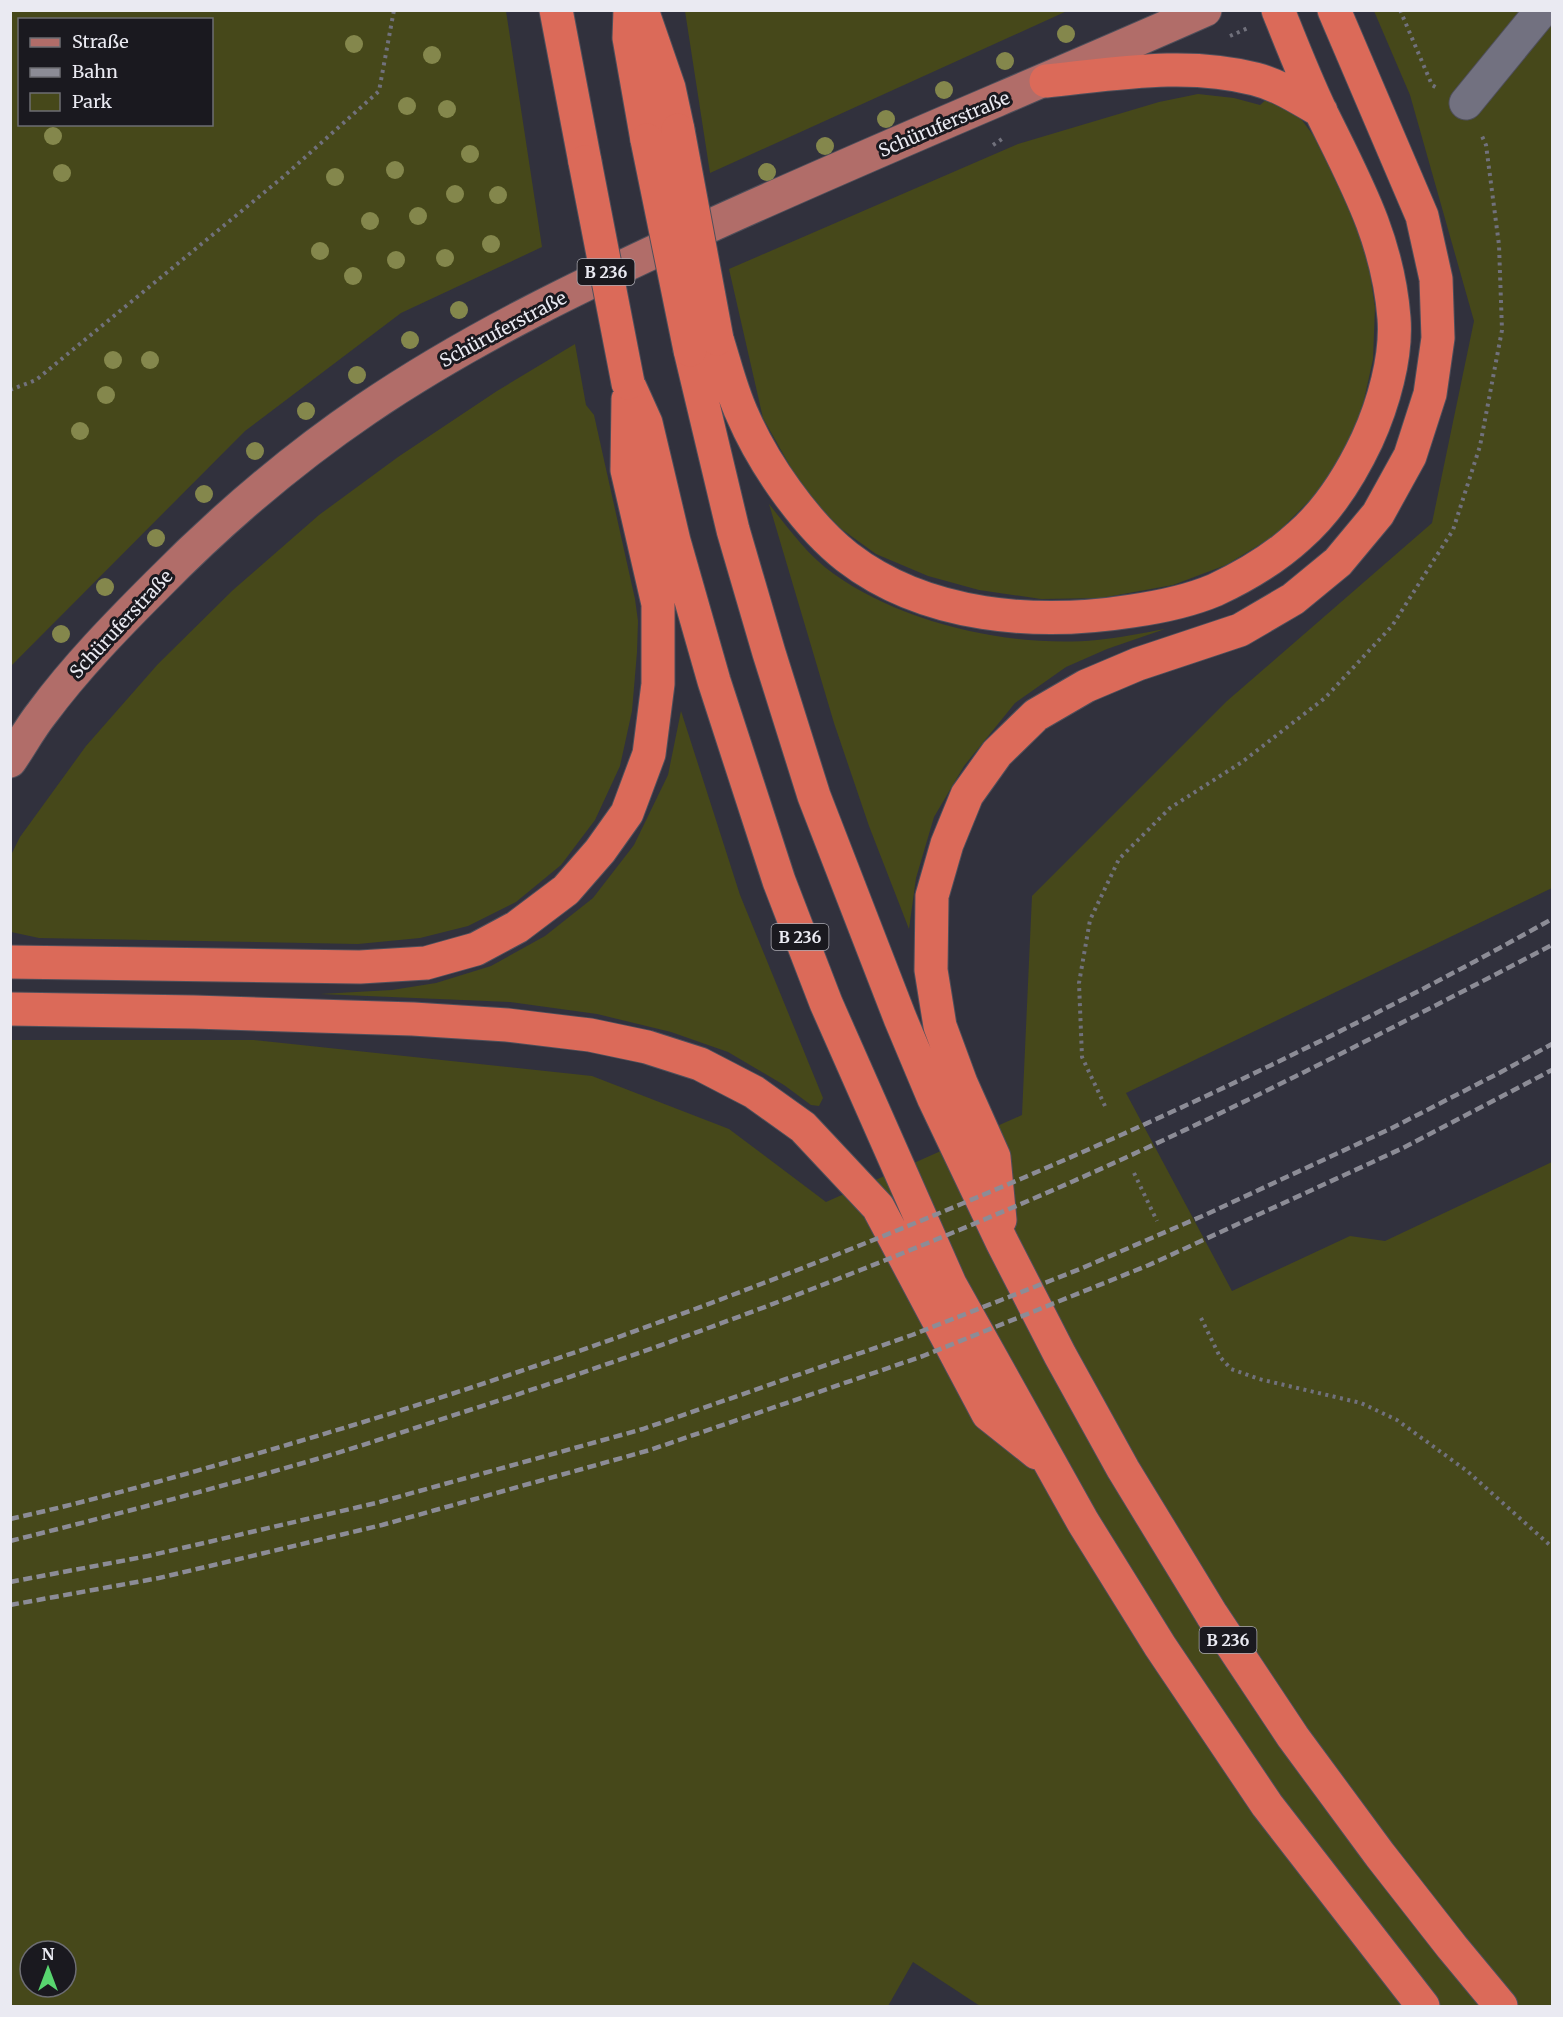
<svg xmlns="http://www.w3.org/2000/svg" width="1563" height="2017" viewBox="0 0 1563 2017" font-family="Merriweather,serif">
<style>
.green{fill:#46481a;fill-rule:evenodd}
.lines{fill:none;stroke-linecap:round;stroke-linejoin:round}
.minor-casing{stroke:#4f4f5a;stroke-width:35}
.major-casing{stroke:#4f4f5a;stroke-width:35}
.highway-casing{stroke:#4f4f5a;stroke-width:35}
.path{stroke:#71717c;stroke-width:4;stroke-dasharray:3 4.5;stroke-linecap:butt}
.minor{stroke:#727180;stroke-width:33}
.major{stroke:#b16d69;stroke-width:33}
.highway{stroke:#db6a59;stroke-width:33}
.rail{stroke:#8c8c96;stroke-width:4.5;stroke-dasharray:9 4.5;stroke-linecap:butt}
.highway-bridge-casing{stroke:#4f4f5a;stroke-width:35;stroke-linecap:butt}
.highway-bridge{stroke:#db6a59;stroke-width:33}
.tree{fill:#84874c}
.labels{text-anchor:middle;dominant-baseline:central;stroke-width:6;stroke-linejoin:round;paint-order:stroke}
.shield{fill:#1a191f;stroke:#acabb3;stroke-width:1.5}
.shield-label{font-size:16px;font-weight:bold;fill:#eaeaf2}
.street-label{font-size:18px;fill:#eaeaf2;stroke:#1a191f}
</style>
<rect width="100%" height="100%" fill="#31313d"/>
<path class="green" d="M11,10l495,1 36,236 -141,66 -156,118 -234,235zM20,20h192v104h-192z
M685,11v-1l382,1 -357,162z
M1374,11h178v877l-426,205 106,198 118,-55 35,5 167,-79v844h-572l-67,-44 -25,44h-877v-966h243l338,36 137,53 97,73 196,-87 10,-219 195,-195 205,-178 42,-202 -64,-226zM30,1951h36v36h-36z
M1198,94l36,4 26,7 8,-7 33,21 21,28 28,63 18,51 7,46 -2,52 -11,50 -16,40 -30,45 -42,42 -48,29 -53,20 -72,13 -60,1 -62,-9 -51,-14 -52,-22 -36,-26 -36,-37 -41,-73 -34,-149 289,-125 141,-42z
M575,344l11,61 8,10 41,184 3,22 -1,31 -5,59 -12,55 -25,54 -34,45 -45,37 -48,24 -48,12 -62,6 -319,-6 -28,-6v-77l9,-18 66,-91 72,-82 75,-74 86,-75 79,-58 99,-66z
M769,504c20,25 39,52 65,70 70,50 178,74 263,66 22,-2 45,-7 68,-11l-58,20 -41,18 -51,36 -51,63 -30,51 -18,61 -7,51 -40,-103 -35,-103z
M681,711l59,184 83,203 -4,8 -8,-1 -27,-20 -56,-33 -57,-20 -74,-18 -87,-12 -190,-8 72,-4 44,-7 55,-17 54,-30 48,-38 41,-53 34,-70z"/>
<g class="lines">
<defs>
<path id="minor" d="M1466,103l76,-93"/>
<path id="major" d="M10,761c11,-16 20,-33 32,-48 34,-46 75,-88 115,-128 64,-65 134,-125 209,-176 106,-72 222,-127 337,-180 166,-76 335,-145 502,-219"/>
<path id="highway" d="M556,10l29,152
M630,10l-1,28 18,102
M642,10l27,78 9,42
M1046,81c69,-7 141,-20 209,-2 24,6 45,20 66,32
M717,339c8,25 14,51 25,75 21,49 63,110 105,143 79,61 190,69 285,54 28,-4 57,-10 83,-21 30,-14 60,-32 84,-54 30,-26 51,-60 68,-96 16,-35 30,-83 27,-122 -6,-78 -38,-135 -72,-204 -16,-33 -30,-69 -44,-104
M690,350l43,180 36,123 45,143 86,222 34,81 68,143 58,113 63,114 89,146 81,122 87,118 72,92 49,59
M628,383l18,40 28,118 40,140 65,200 47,122 124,281 133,238 77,124 107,159 156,201
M10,962l350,5 66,-4 50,-14 41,-22 49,-37 34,-39 27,-38 22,-59 9,-70v-80l-31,-134 1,-71
M10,1009l184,3 219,7 94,6 83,10 57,12 53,17 54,28 49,35 75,80 110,207 49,39
M1000,1220l-6,-63 -33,-74 -21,-57 -9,-56 1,-74 15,-52 20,-49 30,-42 39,-38 50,-29 52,-22 102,-34 53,-31 45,-37 40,-48 32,-58 20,-62 8,-56 -2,-59 -14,-63 -88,-206"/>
</defs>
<use href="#minor" class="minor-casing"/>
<use href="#major" class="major-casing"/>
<use href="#highway" class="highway-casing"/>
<path class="path" d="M1400,10l32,75 5,3
M1230,36l18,-8
M993,145l9,-6
M10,390l26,-10 247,-203 96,-86 15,-81
M1105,1106l-23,-49 -3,-74 11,-63 29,-61 51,-51 72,-46 83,-64 67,-72 61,-96 27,-84 22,-116 -3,-85 -13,-100 -5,-11
M1134,1173l23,48
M1201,1318l19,39 11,12 28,10 102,24 36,17 70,51 85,76"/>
<use href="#minor" class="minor"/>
<use href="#major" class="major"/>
<use href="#highway" class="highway"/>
<path class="rail" d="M10,1519c82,-18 162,-41 242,-64 161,-46 319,-99 475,-158 283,-107 561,-230 825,-378
M10,1541c105,-26 210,-54 314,-84 43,-13 85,-27 127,-41 201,-64 399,-138 593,-222 173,-75 341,-162 508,-249
M10,1582l138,-26 228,-53 267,-74 269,-94 168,-66 127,-55 185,-86 109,-56 51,-28
M10,1605l149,-27 223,-53 268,-75 273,-94 226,-91 254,-117 149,-78"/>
<defs>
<path id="highway-bridge" d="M678,130l39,209
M647,140l43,210
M585,162l43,221"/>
</defs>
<use href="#highway-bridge" class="highway-bridge-casing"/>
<use href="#highway-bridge" class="highway-bridge"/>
</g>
<g class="tree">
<circle cx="1066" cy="34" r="9"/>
<circle cx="354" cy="44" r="9"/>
<circle cx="432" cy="55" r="9"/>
<circle cx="1005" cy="61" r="9"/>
<circle cx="944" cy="90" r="9"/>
<circle cx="407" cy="106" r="9"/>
<circle cx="447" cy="109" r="9"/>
<circle cx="886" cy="119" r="9"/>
<circle cx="53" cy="136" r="9"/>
<circle cx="825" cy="146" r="9"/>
<circle cx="470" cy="154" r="9"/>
<circle cx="395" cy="170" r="9"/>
<circle cx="767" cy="172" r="9"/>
<circle cx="62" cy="173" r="9"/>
<circle cx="335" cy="177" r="9"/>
<circle cx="455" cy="194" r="9"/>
<circle cx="498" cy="195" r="9"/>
<circle cx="418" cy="216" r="9"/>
<circle cx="370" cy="221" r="9"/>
<circle cx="491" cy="244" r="9"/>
<circle cx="320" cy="251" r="9"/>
<circle cx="445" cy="258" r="9"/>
<circle cx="396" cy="260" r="9"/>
<circle cx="353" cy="276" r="9"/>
<circle cx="459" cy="310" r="9"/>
<circle cx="410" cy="340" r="9"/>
<circle cx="113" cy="360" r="9"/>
<circle cx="150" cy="360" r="9"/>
<circle cx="357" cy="375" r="9"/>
<circle cx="106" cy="395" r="9"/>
<circle cx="306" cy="411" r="9"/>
<circle cx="80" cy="431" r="9"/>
<circle cx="255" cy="451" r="9"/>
<circle cx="204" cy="494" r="9"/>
<circle cx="156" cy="538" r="9"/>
<circle cx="105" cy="587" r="9"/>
<circle cx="61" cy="634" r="9"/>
</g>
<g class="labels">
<g class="shield">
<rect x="577.5" y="259" width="57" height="26" rx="4.5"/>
<rect x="771.5" y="924" width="57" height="26" rx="4.5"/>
<rect x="1199.5" y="1627" width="57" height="26" rx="4.5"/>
</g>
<g class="shield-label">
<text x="606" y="272">B 236</text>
<text x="800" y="937">B 236</text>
<text x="1228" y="1640">B 236</text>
</g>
<g class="street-label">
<text transform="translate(944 124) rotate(-23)">Schüruferstraße</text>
<text transform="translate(503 329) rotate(-28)">Schüruferstraße</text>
<text transform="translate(121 624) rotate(-47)">Schüruferstraße</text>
</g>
</g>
<rect width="1563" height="2017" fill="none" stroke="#eaeaf2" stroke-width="24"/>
<rect x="18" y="18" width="195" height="108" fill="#1a191f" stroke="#6d6d73" stroke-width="1.5"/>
<rect x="30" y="38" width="30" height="9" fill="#b16d69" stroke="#6d6d73" stroke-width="1.5"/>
<text x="72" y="48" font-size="18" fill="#eaeaf2">Straße</text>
<rect x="30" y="68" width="30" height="9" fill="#8c8c96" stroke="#6d6d73" stroke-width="1.5"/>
<text x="72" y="78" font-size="18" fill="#eaeaf2">Bahn</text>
<rect x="30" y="93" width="30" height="18" fill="#46481a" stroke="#6d6d73" stroke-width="1.5"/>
<text x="72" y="108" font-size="18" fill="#eaeaf2">Park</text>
<g transform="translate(48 1969)"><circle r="28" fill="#1a191f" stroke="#6d6d73" stroke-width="1.5"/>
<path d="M0-4.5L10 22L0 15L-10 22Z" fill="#58d56f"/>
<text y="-9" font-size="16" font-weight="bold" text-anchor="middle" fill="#eaeaf2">N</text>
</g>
</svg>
